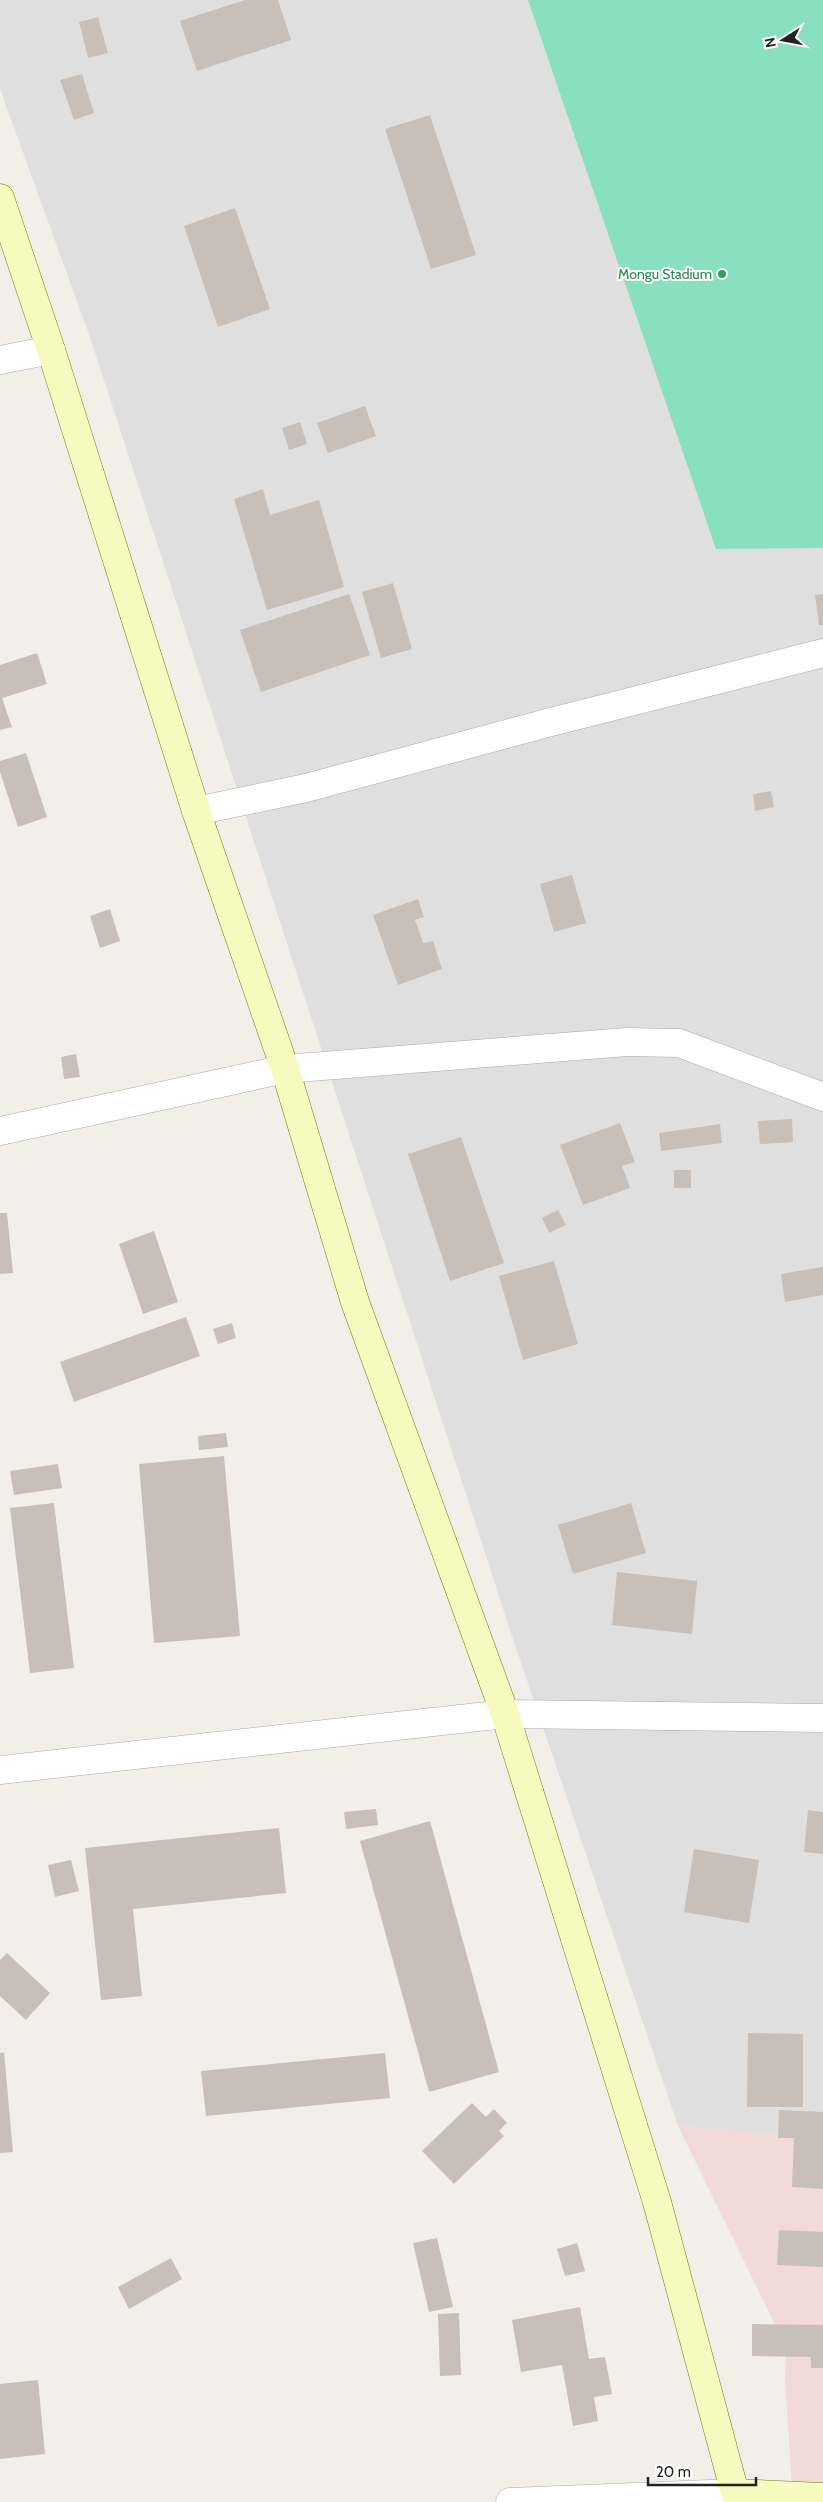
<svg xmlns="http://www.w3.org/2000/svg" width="823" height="2502" viewBox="0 0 823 2502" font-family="Cabin,sans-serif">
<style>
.residential{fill:#e0dfdf}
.commercial{fill:#f2dad9}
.pitch{fill:#88e0be}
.building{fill:#c7bfb8}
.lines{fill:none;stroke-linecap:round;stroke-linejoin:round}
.minor-casing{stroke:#a9a9a9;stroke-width:29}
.tertiary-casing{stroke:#a9a9a9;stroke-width:29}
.secondary-casing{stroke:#707d05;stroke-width:29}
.minor{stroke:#fff;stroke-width:28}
.tertiary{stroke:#fff;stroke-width:28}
.secondary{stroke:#f7fabf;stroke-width:28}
.leisure-dot{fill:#2e9e5b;stroke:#fff;stroke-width:2}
.labels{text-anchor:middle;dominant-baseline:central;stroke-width:4;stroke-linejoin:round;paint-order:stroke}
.leisure-label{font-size:14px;fill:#27864d;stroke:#fff;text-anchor:end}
</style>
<rect width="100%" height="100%" fill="#f2efe9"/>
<path class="residential" d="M0,0h823v2138l-145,-12 -166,-490 -422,-1299 -90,-248z"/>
<path class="commercial" d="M678,2126l145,12v364h-30l-8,-123 1,-32z"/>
<path class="pitch" d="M528,0h295v548l-107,1z"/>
<path class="building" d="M245,0h33l13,40 -94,31 -17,-50z
M98,17l10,36 -20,5 -9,-36z
M82,74l12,39 -20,7 -14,-40z
M430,115l46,140 -45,14 -46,-140z
M235,208l35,101 -52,18 -34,-101z
M365,406l11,30 -48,17 -11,-30z
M300,422l7,22 -18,6 -7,-22z
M263,489l7,26 49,-15 25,87 -77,23 -33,-111z
M393,583l19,66 -31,9 -19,-66z
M349,594l21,61 -109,37 -21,-62z
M823,594v31h-4l-4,-30z
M37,653l10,31 -45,14 10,29 -12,3v-65z
M26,753l21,64 -29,10 -18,-55v-11z
M771,791l3,16 -19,4 -2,-17z
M572,875l14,48 -32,9 -14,-48z
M418,899l6,18 -9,3 8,23 10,-2 9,28 -44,16 -25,-70z
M110,909l10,32 -20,7 -10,-32z
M76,1054l4,23 -16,2 -3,-22z
M792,1119l1,23 -33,2 -2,-23z
M620,1123l15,39 -13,4 8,22 -47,17 -23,-60z
M720,1124l2,19 -61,8 -2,-18z
M461,1137l43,126 -54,18 -42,-127z
M674,1170h17v18h-17z
M558,1210l8,15 -17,8 -7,-15z
M0,1213h7l6,60 -13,1z
M154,1231l24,71 -35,12 -24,-70z
M554,1261l24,83 -55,16 -24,-84z
M823,1267v28l-38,7 -4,-28z
M186,1317l14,39 -126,46 -14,-40z
M232,1323l4,15 -18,6 -5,-15z
M226,1433l2,14 -29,3 -1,-14z
M224,1456l16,180 -86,7 -15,-179z
M58,1464l4,24 -48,7 -4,-24z
M54,1503l20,165 -44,5 -20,-165z
M631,1503l15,50 -73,21 -15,-49z
M617,1572l80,9 -5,53 -80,-9z
M376,1809l2,16 -32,4 -2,-17z
M808,1810l15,2v42l-19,-2z
M430,1821l69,251 -70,20 -69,-251z
M279,1828l7,65 -153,16 9,87 -41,4 -16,-152z
M694,1849l65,11 -10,63 -65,-11z
M71,1860l8,31 -24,6 -7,-32z
M7,1953l43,40 -24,27 -26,-24v-36z
M748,2033l55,1v73h-56z
M4,2052l9,100 -13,1v-100z
M385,2053l5,45 -184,18 -5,-45z
M472,2103l14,14 8,-8 13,14 -8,8 5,5 -50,48 -32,-33z
M779,2110l44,2v77l-31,-2 2,-49h-16z
M779,2230l44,2v35l-46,-2z
M437,2238l16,69 -24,5 -16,-69z
M577,2243l8,28 -20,5 -8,-27z
M171,2258l11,21 -53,30 -11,-22z
M580,2307l9,52 16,-2 7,37 -18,3 4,24 -25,5 -11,-61 -41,7 -9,-52z
M459,2313l2,62 -21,1 -2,-62z
M752,2324l71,1v43h-12v-11l-59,-1z
M38,2380l7,74 -45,5v-75z"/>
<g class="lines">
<defs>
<path id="minor" d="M0,360l51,-10
M196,811l110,-23 245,-66 272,-69
M0,1131l285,-62 342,-27 52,1 144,54
M0,1770l505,-56
M510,2502l225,-9"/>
<path id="tertiary" d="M505,1714l318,4"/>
<path id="secondary" d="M0,198l51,152 145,461 89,258 70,233 150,412 152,488 78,291 88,4"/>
</defs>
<use href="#minor" class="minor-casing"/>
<use href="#tertiary" class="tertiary-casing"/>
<use href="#secondary" class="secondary-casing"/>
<use href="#minor" class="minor"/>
<use href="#tertiary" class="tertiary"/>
<use href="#secondary" class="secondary"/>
</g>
<circle class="leisure-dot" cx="722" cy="274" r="5"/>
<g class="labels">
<g class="leisure-label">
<text x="712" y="274">Mongu Stadium</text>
</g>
</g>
<g transform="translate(783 40) rotate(259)" stroke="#ffffff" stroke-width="4" paint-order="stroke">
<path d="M0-4L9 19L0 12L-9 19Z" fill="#222222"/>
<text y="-8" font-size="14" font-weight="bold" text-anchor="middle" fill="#222222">N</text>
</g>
<path d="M648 2477v8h108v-8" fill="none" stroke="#222222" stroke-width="2.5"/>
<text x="656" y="2477" font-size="15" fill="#222222" stroke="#ffffff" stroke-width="4" paint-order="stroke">20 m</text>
</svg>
